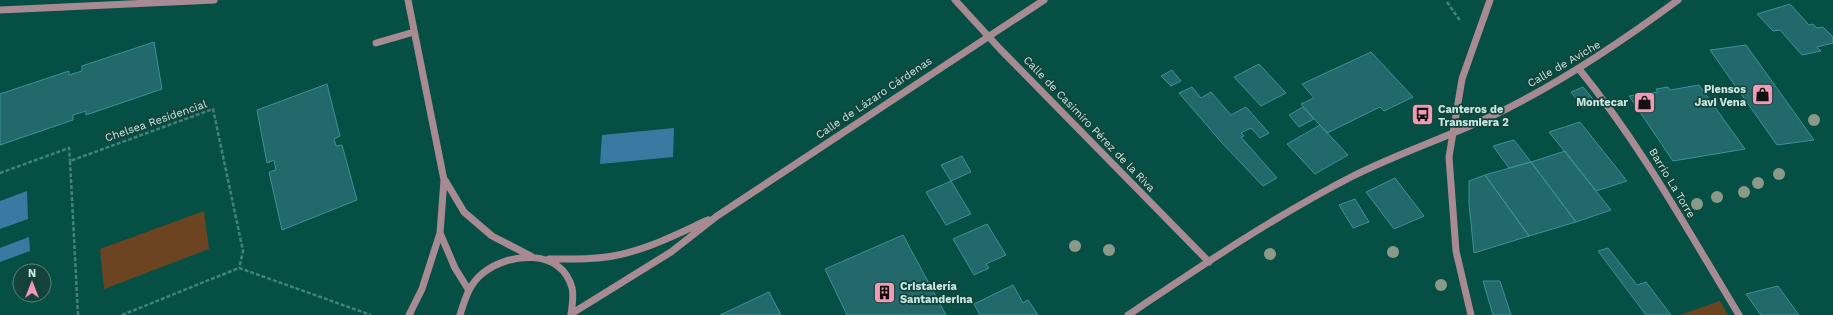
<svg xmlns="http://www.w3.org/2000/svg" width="1833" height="315" viewBox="0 0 1833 315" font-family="'Work Sans',sans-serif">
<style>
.green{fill:#6d4421}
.water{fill:#3979a2}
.building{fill:#23686b;stroke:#3a9398}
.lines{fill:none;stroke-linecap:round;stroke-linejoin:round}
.path{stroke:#448178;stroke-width:2.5;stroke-dasharray:4 2;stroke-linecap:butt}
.minor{stroke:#a88a92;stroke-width:7}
.tree{fill:#8b9a88}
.labels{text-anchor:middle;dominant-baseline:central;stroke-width:3.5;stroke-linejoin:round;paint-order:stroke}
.street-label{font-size:11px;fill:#c5ebe2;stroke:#15423a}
.poi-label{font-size:11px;font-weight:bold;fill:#c5ebe2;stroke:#15423a;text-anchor:end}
</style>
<rect width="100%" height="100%" fill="#064f45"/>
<path class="green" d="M204,211l5,38 -105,40 -4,-40z
M1720,301l8,14h-48z"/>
<path class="water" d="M674,128l-1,29 -73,7 2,-29z
M27,191l1,28 -28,10v-28z
M29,237l1,14 -30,11v-14z"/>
<path class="building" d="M1790,4l19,21 4,-1 4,4 6,-1 10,10v6l-16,4 4,4 -19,4 -22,-25 -7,1 -16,-17z
M154,42l8,47 -76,26v-4l-13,4v5l-73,25v-51l69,-23v4l13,-4v-5z
M1746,45l68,95 -37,5 -67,-95z
M1371,52l42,45 -29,14 -4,-4 -53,26 -26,-29 13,-6 -12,-14z
M1259,64l27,29 -25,13 -27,-29z
M1172,70l9,11 -10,5 -10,-10z
M327,84l13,52 -6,3 2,7 6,-1 15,55 -75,30 -13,-58 7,-2 -2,-10 -7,3 -10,-53z
M1699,85l46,64 -72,12 -44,-65 29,-4 -2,-3 12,-2 2,3z
M1192,87l9,11 10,-6 20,23 15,-8 23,26 -9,5 -9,-10 -10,5 3,3 -3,1 36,41 -14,8 -41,-43 -43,-50z
M1583,87l14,17 -14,4 -12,-16z
M1303,107l11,12 -15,8 -10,-12z
M1580,122l47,59 -31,10 -47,-59z
M1320,125l28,30 -33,19 -28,-30z
M1514,140l17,22 -22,6 -16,-22z
M1565,151l31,40 15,19 -35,12 -45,-60z
M962,156l9,16 -20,9 -10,-16z
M1531,162l45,60 -47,14 -44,-61z
M1485,175l44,61 -55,17 -5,-49v-23z
M1395,178l29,38 -30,13 -28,-37z
M951,181l20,33 -25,11 -20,-33z
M1355,199l14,23 -16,6 -14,-23z
M987,224l19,31 -20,9 3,4 -15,7 -21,-36z
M903,235l43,80h-99l-22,-46z
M1608,248l29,37 9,-3 25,33h-25l-48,-64z
M1483,281h17l11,34h-18z
M1013,285l10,18 5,-3 10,15h-58l-6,-11z
M1778,286l21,29h-38l-15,-21z
M769,292l12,23h-61z"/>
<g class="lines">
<path class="path" d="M1447,2l14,20
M0,173l69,-25 1,13
M239,268l132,47
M78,315l-8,-154 143,-52 30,142 -4,17
M122,315l117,-47"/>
<path class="minor" d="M408,0l36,180 -4,53 15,35 13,21
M955,0l45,49 209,213
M0,10l214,-10
M376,43l38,-11
M1579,69c62,76 109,162 160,246
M445,180l19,32 28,24 39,20
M549,259c21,0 43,1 64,-3 34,-6 64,-22 95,-36
M571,314l100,-62 46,-36 327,-216
M409,315l13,-26 18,-56
M460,315c5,-16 9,-31 23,-42 26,-21 79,-25 89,15 2,7 0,19 -1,27
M1128,315c73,-49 147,-99 225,-139 46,-23 95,-39 141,-61 65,-31 126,-72 184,-115
M1471,315l-15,-64 -7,-94 13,-78 28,-79"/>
</g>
<g class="tree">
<circle cx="1814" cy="120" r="6"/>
<circle cx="1779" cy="174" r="6"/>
<circle cx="1758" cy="183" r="6"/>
<circle cx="1744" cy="192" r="6"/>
<circle cx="1717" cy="197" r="6"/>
<circle cx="1697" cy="204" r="6"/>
<circle cx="1075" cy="246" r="6"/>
<circle cx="1109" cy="250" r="6"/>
<circle cx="1393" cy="252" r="6"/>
<circle cx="1270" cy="254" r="6"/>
<circle cx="1441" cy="285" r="6"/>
</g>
<defs>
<symbol id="shop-square" viewBox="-11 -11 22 22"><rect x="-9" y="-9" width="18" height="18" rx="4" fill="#f09ab5" stroke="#15423a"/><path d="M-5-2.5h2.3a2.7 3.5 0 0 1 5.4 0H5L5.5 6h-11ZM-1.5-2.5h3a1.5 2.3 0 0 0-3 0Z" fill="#111"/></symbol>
<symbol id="bus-square" viewBox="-11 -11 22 22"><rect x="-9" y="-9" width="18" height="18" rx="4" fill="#f09ab5" stroke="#15423a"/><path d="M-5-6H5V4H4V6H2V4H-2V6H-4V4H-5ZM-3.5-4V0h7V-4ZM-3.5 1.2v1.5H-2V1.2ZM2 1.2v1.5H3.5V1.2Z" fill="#111"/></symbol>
<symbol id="building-square" viewBox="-11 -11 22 22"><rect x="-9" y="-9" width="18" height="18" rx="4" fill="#f09ab5" stroke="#15423a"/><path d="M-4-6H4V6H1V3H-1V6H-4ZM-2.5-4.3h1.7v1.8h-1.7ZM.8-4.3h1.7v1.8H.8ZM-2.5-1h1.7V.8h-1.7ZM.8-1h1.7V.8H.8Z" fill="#111"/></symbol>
</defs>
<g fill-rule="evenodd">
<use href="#shop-square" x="1750" y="82" width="25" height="25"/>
<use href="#shop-square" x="1632" y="90" width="25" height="25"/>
<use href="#bus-square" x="1410" y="102" width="25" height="25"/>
<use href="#building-square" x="872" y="280" width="25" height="25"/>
</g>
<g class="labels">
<g class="street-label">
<text transform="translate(1564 64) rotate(-30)">Calle de Aviche</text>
<text transform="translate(874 98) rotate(-34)">Calle de Lázaro Cárdenas</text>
<text transform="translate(156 121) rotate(-19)">Chelsea Residencial</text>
<text transform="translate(1089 124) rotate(46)">Calle de Casimiro Pérez de la Riva</text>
<text transform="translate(1672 183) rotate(59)">Barrio La Torre</text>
</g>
<g class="poi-label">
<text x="1746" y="89">Piensos<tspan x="1746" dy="13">Javi Vena</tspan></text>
<text x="1628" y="102">Montecar</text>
<text x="1438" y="109" text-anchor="start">Canteros de<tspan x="1438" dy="13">Transmiera 2</tspan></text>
<text x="900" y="286" text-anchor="start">Cristalería<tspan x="900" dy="13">Santanderina</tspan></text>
</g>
</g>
<g transform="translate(32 283)"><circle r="19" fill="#15423a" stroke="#5b867d"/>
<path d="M0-3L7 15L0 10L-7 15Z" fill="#f09ab5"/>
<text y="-6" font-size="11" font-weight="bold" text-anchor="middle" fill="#c5ebe2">N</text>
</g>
</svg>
